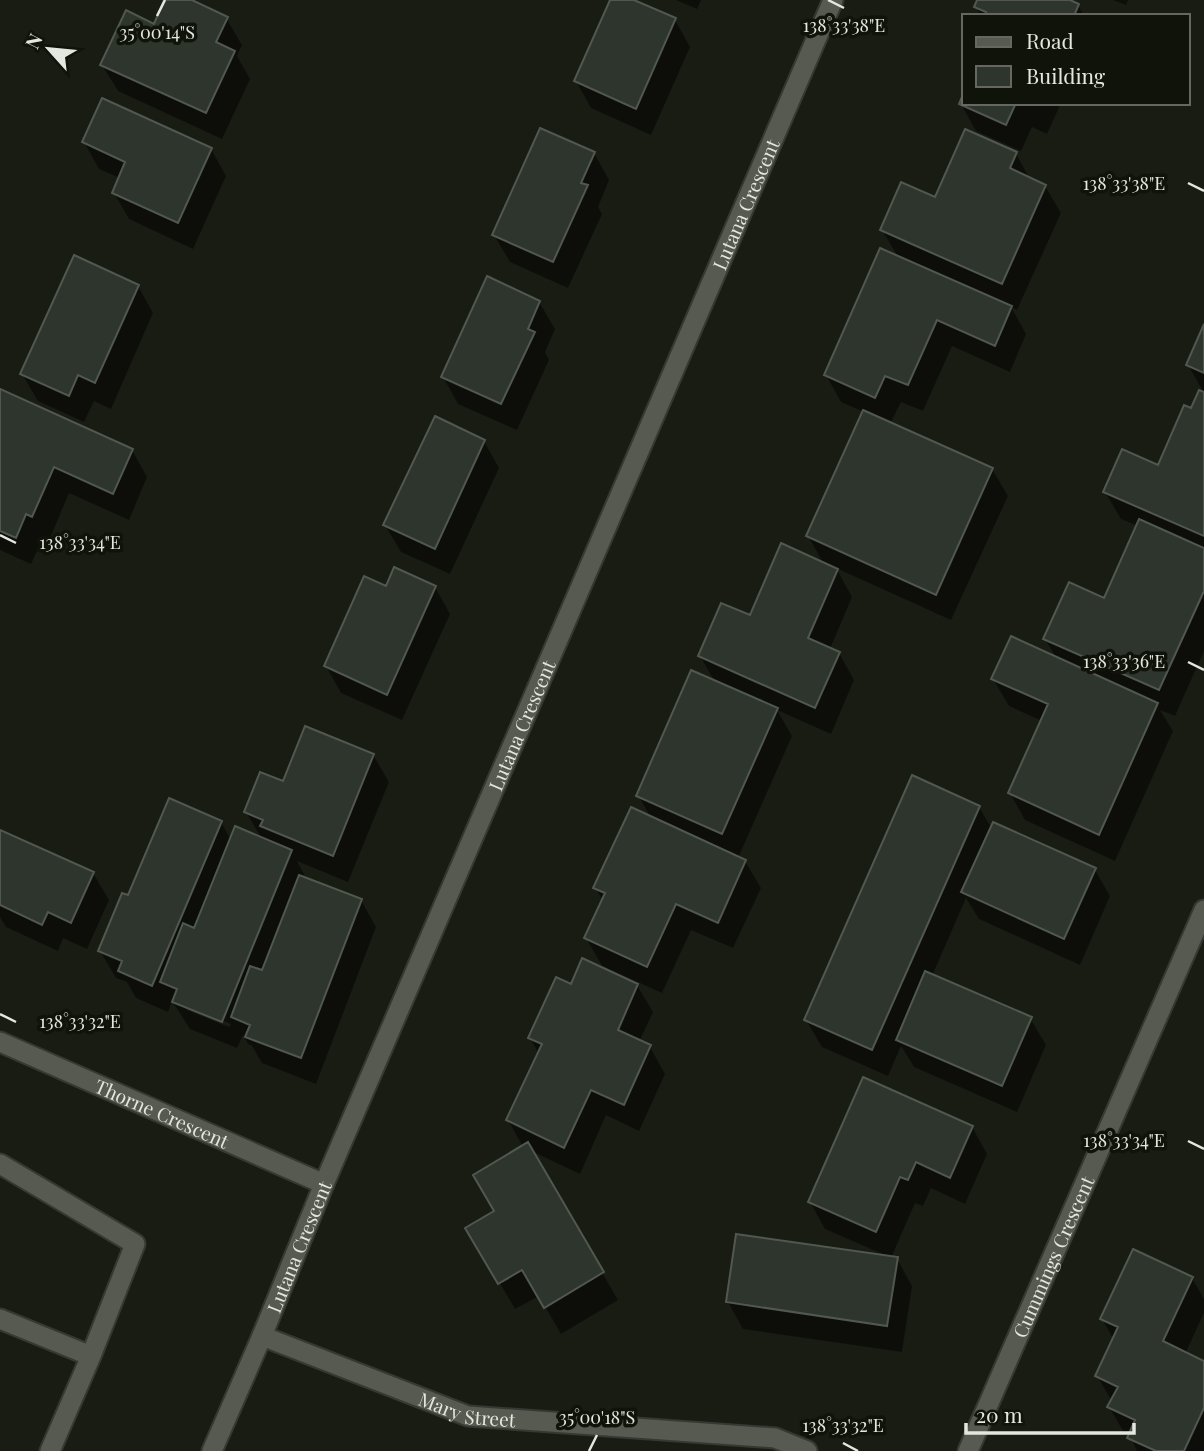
<svg xmlns="http://www.w3.org/2000/svg" width="1204" height="1451" viewBox="0 0 1204 1451" font-family="'Playfair Display',serif">
<style>
.shadow{fill:#0007;fill-rule:evenodd}
.building{fill:#2e352d;stroke:#505850;stroke-width:2}
.lines{fill:none;stroke-linecap:round;stroke-linejoin:round}
.service-casing{stroke:#363833;stroke-width:23}
.minor-casing{stroke:#363833;stroke-width:23}
.service{stroke:#575a50;stroke-width:19}
.minor{stroke:#575a50;stroke-width:19}
.ticks{fill:none;stroke:#e4e6e0;stroke-width:2.5}
.labels{text-anchor:middle;dominant-baseline:central;stroke-width:7;stroke-linejoin:round;paint-order:stroke}
.street-label{font-size:19px;fill:#e4e6e0;stroke:#10130a}
.ticks-label{font-size:18px;text-anchor:middle;fill:#e4e6e0;stroke:#10130a;stroke-width:7;stroke-linejoin:round;paint-order:stroke}
</style>
<rect width="100%" height="100%" fill="#191c13"/>
<path class="shadow" d="M166,0h22l38,18 16,27 -5,11 13,23 -28,60 -104,-48 -16,-26 53,-39z
M612,0h18l45,20 15,27 -39,88 -60,-27 -15,-27z
M676,0h25l-4,9z
M979,0h87l12,5 6,11h-103l-5,-10z
M1113,0h15l-2,5z
M964,96v7h97l-14,31 -15,-7 -11,24 -45,-20 -15,-27z
M84,142l127,7 15,27 -33,73 -64,-30 -15,-26 6,-15 -21,-9z
M594,153l15,27 -11,27 4,7 -34,74 -58,-26 -16,-27z
M1016,154l14,25 15,7 16,27 -44,97 -6,-3 15,27 -16,38 -58,-26 -29,65 -22,-9 -11,22 102,45 16,27 -57,124 -115,-52 16,29 -22,52 9,4 15,27 -23,54 -54,-24 15,26 -54,122 7,3 16,27 -28,60 -42,-18 -29,63 -60,-27 -16,-28 17,-37 -8,-14 56,-69 -13,-23 77,-113 -15,-26 124,-92 -16,-28 56,-124 -23,-10 -15,-27 72,-118 -16,-27z
M138,286l15,27 -42,96 -17,-8 -10,21 -46,-21 -16,-27z
M539,302l16,27 -10,23 4,8 -32,70 -59,-26 -15,-27z
M1204,328v65l-16,-28z
M0,391l132,59 15,27 -18,43 -60,-27 -21,50 -6,-3 -11,24 -31,-14z
M1204,394v257l-29,65 -15,-6 13,21 -58,130 -90,-41 -15,-27 32,-72 -33,-15 -16,-27 64,-20 -12,-20 60,-39 33,-74 -17,-7 -16,-27 54,-25 33,-56z
M484,441l15,27 -49,106 -49,-22 -16,-27z
M435,587l15,27 -48,106 -61,-27 -15,-27 61,-78z
M373,755l16,27 -41,100 -51,-21 9,17 55,22 15,27 -60,157 -54,-21 -10,-17 -4,-2 -5,-9 -6,13 -47,-19 -18,-28 -4,11 -32,-14 -9,-16 -11,-4 -16,-27 29,-53 92,-76 10,18 31,-1 -16,-27 38,-29zM185,1005l46,19 -2,3 -42,-17z
M979,807l13,22 103,41 15,26 -30,69 -101,-46 -13,-21 -34,78 98,42 16,27 -29,67 -103,-45 -13,-21 -13,30 -66,-29 -16,-27z
M0,831l93,42 16,27 -22,49 -24,-11 -5,13 -52,-24 -6,-10z
M637,985l16,27 -14,30 11,5 15,27 -26,57 -33,-16 -26,59 -49,-23 87,149 -57,34 -22,-38 -24,13 -47,-80 28,-17 27,-65 -15,-27 31,-66 -9,-16 42,-52z
M972,1127l15,27 -22,50 -34,-16 -8,18 -8,-3 -24,55 6,1 15,27 -10,66 -159,-23 -15,-27 159,-46 -62,-27 -15,-27z
M1192,1278l12,21v14l-19,41 19,9v88h-67l-7,-15 -5,-2 -16,-27 3,-6 -15,-25 17,-36 -12,-21z"/>
<path class="building" d="M164,0h28l36,17 -12,25 19,9 -29,62 -106,-48 26,-55 28,14z
M610,0h24l42,18 -40,91 -62,-28z
M977,0h93l9,4 -5,12h-90l2,-4 -12,-5z
M964,92v11h52l-10,22 -47,-21z
M102,98l110,50 -34,75 -66,-30 13,-31 -43,-20z
M540,128l55,24 -14,31 7,2 -35,77 -61,-27z
M965,129l52,23 -7,16 36,17 -44,99 -122,-54 21,-48 34,15z
M880,248l132,58 -17,40 -58,-26 -29,65 -23,-9 -10,22 -51,-23z
M74,255l65,30 -44,98 -17,-8 -9,21 -49,-22z
M487,276l53,25 -12,28 7,3 -34,72 -60,-27z
M1204,324v49l-18,-8z
M0,389l133,60 -20,45 -59,-27 -22,50 -6,-3 -10,24 -16,-7z
M1199,390l5,2v144l-101,-44 19,-43 36,16 26,-60 7,3z
M863,410l130,58 -57,127 -130,-59z
M435,416l50,24 -50,109 -52,-24z
M1139,519l65,29v43l-45,99 -116,-51 26,-57 35,16z
M781,543l57,26 -30,69 32,14 -25,56 -117,-52 23,-53 29,12z
M394,567l42,19 -49,109 -63,-29 40,-90 22,10z
M1011,636l147,67 -59,132 -91,-42 40,-89 -57,-25z
M691,670l87,38 -56,126 -86,-38z
M305,726l69,28 -41,102 -73,-30 3,-6 -19,-8 16,-40 23,9z
M912,775l68,31 -108,244 -68,-30z
M169,798l53,23 -70,165 -34,-15 4,-10 -24,-10 24,-58 6,2z
M631,807l115,53 -28,63 -42,-19 -29,63 -63,-29 21,-45 -12,-5z
M993,822l103,46 -32,71 -103,-47z
M235,826l57,24 -70,172 -50,-20 5,-13 -17,-7 23,-59 11,5z
M0,830l94,42 -23,51 -23,-11 -6,13 -42,-20z
M299,875l63,24 -61,159 -56,-21 5,-12 -19,-8 19,-51 12,4z
M582,958l56,26 -20,46 33,15 -27,60 -33,-15 -27,58 -58,-28 36,-76 -14,-6 28,-61 15,7z
M925,971l107,46 -30,69 -106,-46z
M863,1077l110,49 -23,52 -34,-16 -8,18 -8,-3 -24,55 -68,-30z
M528,1142l76,130 -60,36 -22,-38 -24,14 -33,-56 29,-17 -21,-36z
M736,1234l162,23 -11,69 -161,-24z
M1133,1249l60,28 -30,64 41,20v47l-20,43h-28l-29,-13 8,-18 -28,-13 11,-20 -23,-11 23,-49 -18,-8z"/>
<g class="lines">
<defs>
<path id="service" d="M0,1164l135,80 -44,112
M0,1319l91,37 -41,95"/>
<g id="minor">
<path id="s1" d="M0,1042l324,142"/>
<path id="s2" d="M262,1336l206,80 307,22 32,13"/>
<path id="s3" d="M212,1451l50,-115 62,-152 509,-1184"/>
<path id="s4" d="M968,1451l236,-541"/>
</g>
</defs>
<use href="#service" class="service-casing"/>
<use href="#minor" class="minor-casing"/>
<use href="#service" class="service"/>
<use href="#minor" class="minor"/>
</g>
<path class="ticks" d="M828,0l16,8M157,16l8,-16M1188,183l16,8M0,535l16,8M1188,662l16,8M0,1014l16,8M1188,1141l16,8M843,1443l15,8M589,1451l8,-16"/>
<g class="labels">
<g class="street-label">
<text stroke="none"><textPath href="#s3" startOffset="1356">Lutana Crescent</textPath></text>
<text stroke="none"><textPath href="#s3" startOffset="789">Lutana Crescent</textPath></text>
<text stroke="none"><textPath href="#s1" startOffset="177">Thorne Crescent</textPath></text>
<text stroke="none"><textPath href="#s3" startOffset="222">Lutana Crescent</textPath></text>
<text stroke="none"><textPath href="#s4" startOffset="212">Cummings Crescent</textPath></text>
<text stroke="none"><textPath href="#s2" startOffset="219">Mary Street</textPath></text>
</g>
</g>
<g class="ticks-label">
<text x="844" y="32">138°33'38"E</text>
<text x="157" y="39">35°00'14"S</text>
<text x="1124" y="190">138°33'38"E</text>
<text x="80" y="549">138°33'34"E</text>
<text x="1124" y="668">138°33'36"E</text>
<text x="80" y="1028">138°33'32"E</text>
<text x="1124" y="1147">138°33'34"E</text>
<text x="597" y="1424">35°00'18"S</text>
<text x="843" y="1432">138°33'32"E</text>
</g>
<rect x="962" y="14" width="228" height="91" fill="#10130a" stroke="#656760" stroke-width="2"/>
<rect x="976" y="37" width="35" height="10" fill="#575a50" stroke="#656760" stroke-width="2"/>
<text x="1026" y="49" font-size="21" fill="#e4e6e0">Road</text>
<rect x="976" y="66" width="35" height="21" fill="#2e352d" stroke="#656760" stroke-width="2"/>
<text x="1026" y="84" font-size="21" fill="#e4e6e0">Building</text>
<g transform="translate(49 49) rotate(297)" stroke="#10130a" stroke-width="5" paint-order="stroke">
<path d="M0-5L12 26L0 18L-12 26Z" fill="#e4e6e0"/>
<text y="-10" font-size="19" font-weight="bold" text-anchor="middle" fill="#e4e6e0">N</text>
</g>
<path d="M966 1423v10h168v-10" fill="none" stroke="#e4e6e0" stroke-width="3.5"/>
<text x="976" y="1423" font-size="21" fill="#e4e6e0" stroke="#10130a" stroke-width="5" paint-order="stroke">20 m</text>
</svg>
